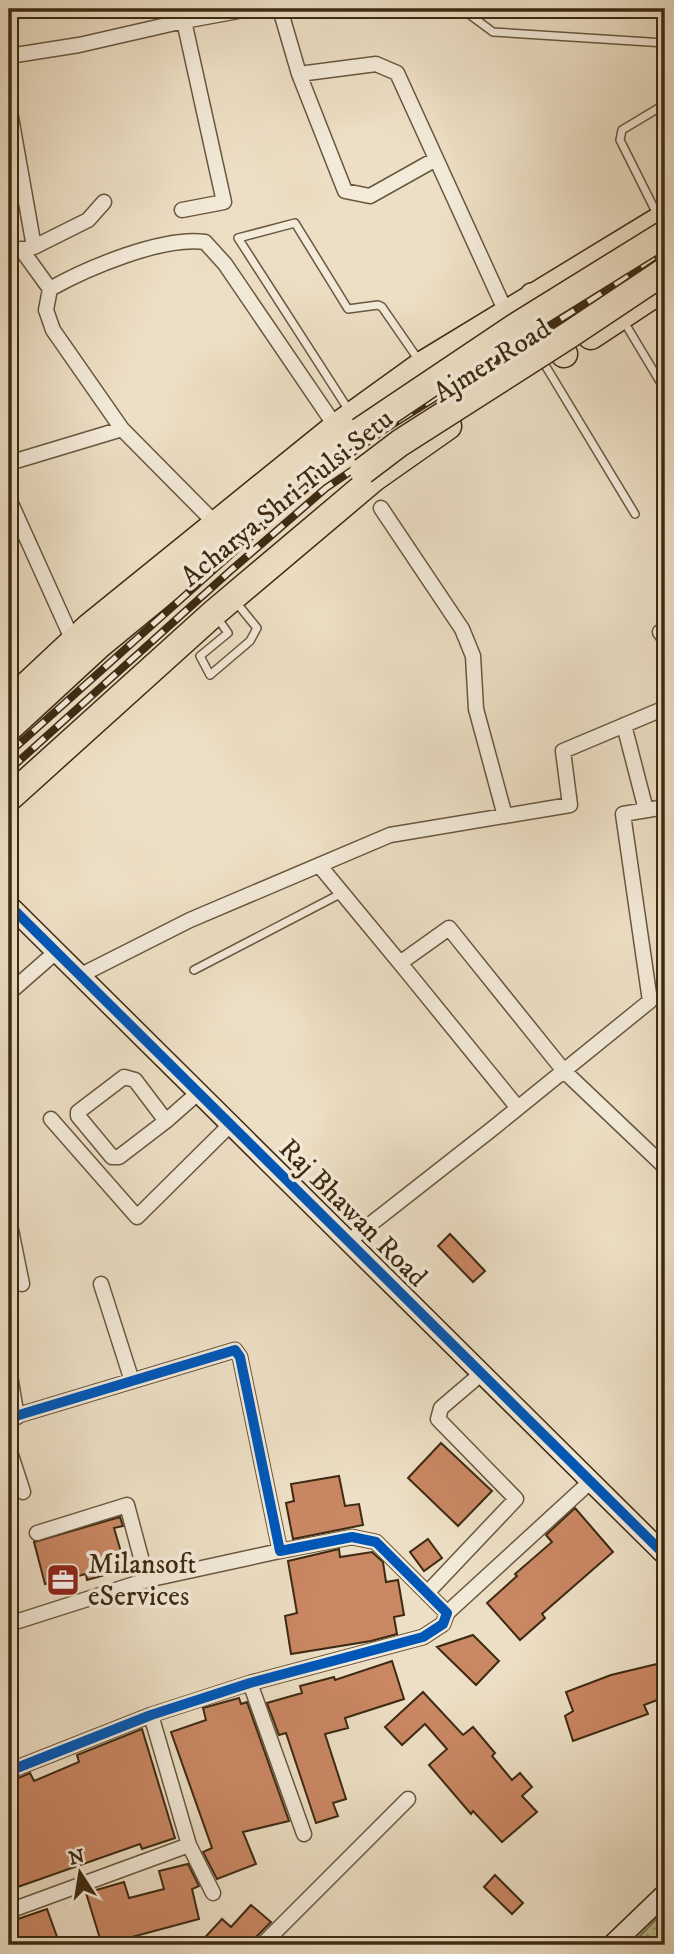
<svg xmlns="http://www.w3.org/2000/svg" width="674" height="1954" viewBox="0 0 674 1954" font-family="'IM FELL DW Pica',serif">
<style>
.grass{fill:url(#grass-dots);stroke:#7e7550;stroke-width:2}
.building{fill:#ca8764;stroke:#3c2a11;stroke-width:2}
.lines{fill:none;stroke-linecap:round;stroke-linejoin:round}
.lane-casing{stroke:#68573e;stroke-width:10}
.street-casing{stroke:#68573e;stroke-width:17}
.secondary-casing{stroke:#3c2a11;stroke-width:22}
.highway-casing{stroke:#3c2a11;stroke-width:29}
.lane{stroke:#f3ead9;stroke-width:7}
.street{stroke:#f3ead9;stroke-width:14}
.secondary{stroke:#f3ead9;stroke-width:19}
.highway{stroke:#eddfc5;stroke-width:26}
.rail-casing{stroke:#3c2a11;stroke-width:8}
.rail{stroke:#f3ead9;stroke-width:5;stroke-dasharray:16;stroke-linecap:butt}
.highway-bridge-casing{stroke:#3c2a11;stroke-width:29;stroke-linecap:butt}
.highway-bridge{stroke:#eddfc5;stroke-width:26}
.cycleway-casing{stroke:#f3ead9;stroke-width:15}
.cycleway{stroke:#0057b8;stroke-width:10}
.labels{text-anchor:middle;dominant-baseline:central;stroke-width:7;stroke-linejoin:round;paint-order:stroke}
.street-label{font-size:28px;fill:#3c2a11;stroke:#f3ead9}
.poi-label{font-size:28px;fill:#3c2a11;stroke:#f3ead9;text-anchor:start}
</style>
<defs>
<pattern id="grass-dots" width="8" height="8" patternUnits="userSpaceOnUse" patternTransform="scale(1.75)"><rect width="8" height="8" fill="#bfc090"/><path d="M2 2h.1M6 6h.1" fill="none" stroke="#9c9c74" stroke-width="1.8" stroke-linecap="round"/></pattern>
</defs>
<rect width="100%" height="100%" fill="#eddfc5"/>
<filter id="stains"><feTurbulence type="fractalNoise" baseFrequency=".00286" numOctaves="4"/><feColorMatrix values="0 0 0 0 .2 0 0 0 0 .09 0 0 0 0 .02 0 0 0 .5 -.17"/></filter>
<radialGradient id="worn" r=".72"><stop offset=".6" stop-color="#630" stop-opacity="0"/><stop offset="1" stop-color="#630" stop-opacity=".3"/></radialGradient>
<path class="grass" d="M665,1910v35h-34z"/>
<path class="building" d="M450,1234l35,37 -12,11 -35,-36z
M441,1443l51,48 -34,35 -50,-48z
M339,1476l6,30 14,-2 4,21 -70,14 -7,-36 8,-2 -3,-17z
M575,1508l38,44 -71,62 3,4 -25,22 -33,-37 30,-27 -2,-2 37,-32 -6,-7z
M120,1517l3,9 -9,2 12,41 -39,11 -1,-6 -41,10 -11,-42z
M428,1539l14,19 -18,13 -14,-19z
M339,1549l1,8 32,-5 11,10 3,20 12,-2 6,35 -10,2 3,17 -26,7 -80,13 -6,-38 12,-3 -9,-52z
M473,1635l26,26 -23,24 -39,-38z
M392,1661l12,38 -59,19 3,10 -23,6 21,65 -13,4 5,13 -22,7 -30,-90 -7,2 -12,-32 35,-10 -2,-7 34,-9 1,3z
M665,1662v35l-21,8 4,9 -75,27 -8,-25 8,-5 -7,-19 45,-17z
M423,1692l40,43 10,-8 22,26 -3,3 20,24 8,-7 12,14 -10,9 15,16 -35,30 -29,-31 -2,3 -42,-49 18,-16 -22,-25 -23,21 -17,-18z
M239,1698l2,6 6,-2 42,119 -46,11 13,32 -39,15 -14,-27 9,-4 -41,-116 35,-12 -3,-12z
M142,1729l33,109 -33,11 -2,-5 -131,46v-108l21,-9 4,8 45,-19 -2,-7z
M188,1864l11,22 -7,3 7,30 -97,26 -16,-52 38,-11 5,16 35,-9 -5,-18z
M495,1875l28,28 -11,11 -28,-27z
M251,1905l20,17 -16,16 -3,7h-54l24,-26 9,8z
M47,1909l13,36h-51v-23z"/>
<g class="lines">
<defs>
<path id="lane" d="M462,9l31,23 172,11
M658,216l-38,-76 2,-10 40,-24 3,1
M623,320l42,70
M545,365l90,149
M350,412l-112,-174 57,-15 53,86 30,-4 4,2 38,55
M216,616l12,17 -28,23 10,19 40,-34 7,-13 -22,-27
M194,970l148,-77"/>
<path id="street" d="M280,9l19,65 46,117 25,5 66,-37
M184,21l65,-12
M9,56l70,-11 105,-24 40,181 -42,8
M299,74l77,-10 21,9 109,239
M9,106l25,141 -25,5
M34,247l54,-27 16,-18
M21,249l29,40
M122,429l-69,-99 -7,-20 4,-21c37,-21 113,-53 155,-47l20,22 111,163
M9,463l113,-34 93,94
M9,499l60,133 7,8
M381,508l81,121 11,27 3,53 29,107
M660,632l5,7
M624,725l22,85
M319,865l81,98
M81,975l109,-55 200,-85 180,-30 -7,-54 102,-43
M9,993l48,-42
M518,1108l-118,-145 49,-35 115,143 101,96
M51,1119l86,98 94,-93
M166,1121l-31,-41 -11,-3 -46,35v4l34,41h7l47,-36 33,-29
M9,1220l13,64
M349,1241l143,-112 158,-128 -27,-187 42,-7
M101,1284l31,97
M9,1370l8,47
M9,1418l226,-68 5,7 40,194 72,-14 24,5 71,71 -4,11 -20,13 -173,46 -99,32 -142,56
M9,1449l14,43
M37,1533l90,-28 20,75
M427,1593l89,-94 -78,-80 3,-11 41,-35
M447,1613l144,-132
M9,1624l138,-44 133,-29
M250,1683l54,151
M189,1845l24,48
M9,1911l180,-66 -38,-130
M262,1945l146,-146"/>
<path id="secondary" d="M9,905l656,650
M612,1945l53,-51"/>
<path id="highway" d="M533,296l31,58
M591,336l74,-49
M9,702l80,-75 247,-200 86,-62 243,-148
M9,728l90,-83 247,-203
M9,798l205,-185 160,-135 74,-52"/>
</defs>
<use href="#lane" class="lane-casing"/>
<use href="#street" class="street-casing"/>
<use href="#secondary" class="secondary-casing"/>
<use href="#highway" class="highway-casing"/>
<use href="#lane" class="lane"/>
<use href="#street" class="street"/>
<use href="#secondary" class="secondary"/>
<use href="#highway" class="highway"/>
<defs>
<path id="rail" d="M9,753l304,-272 72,-52 217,-136 63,-44
M9,770l220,-198 97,-84 168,-114 171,-110"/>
</defs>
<use href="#rail" class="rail-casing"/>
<use href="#rail" class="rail"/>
<defs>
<path id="highway-bridge" d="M360,431l155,-104 150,-93
M363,471l37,-28 169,-108 96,-64"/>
</defs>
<use href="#highway-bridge" class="highway-bridge-casing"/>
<use href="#highway-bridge" class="highway-bridge"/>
<defs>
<path id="cycleway" d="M9,905l656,650
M9,1418l226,-68 5,7 40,194 72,-14 24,5 71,71 -4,11 -20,13 -173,46 -99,32 -142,56"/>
</defs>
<use href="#cycleway" class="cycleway-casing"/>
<use href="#cycleway" class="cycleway"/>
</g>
<defs>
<symbol id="office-square" viewBox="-11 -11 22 22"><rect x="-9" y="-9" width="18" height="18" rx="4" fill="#8f2418" stroke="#f3ead9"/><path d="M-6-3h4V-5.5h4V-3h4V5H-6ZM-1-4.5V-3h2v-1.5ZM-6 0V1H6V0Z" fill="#fff"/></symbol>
</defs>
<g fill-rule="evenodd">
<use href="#office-square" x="44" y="1561" width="38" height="38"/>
</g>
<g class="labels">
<g class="street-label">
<text transform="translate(492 361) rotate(-32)">Ajmer Road</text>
<text transform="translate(287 498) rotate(-39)">Acharya Shri Tulsi Setu</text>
<text transform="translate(353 1213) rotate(45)">Raj Bhawan Road</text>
</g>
<g class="poi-label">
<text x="88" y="1564">Milansoft<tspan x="88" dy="32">eServices</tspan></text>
</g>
</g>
<rect width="674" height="1954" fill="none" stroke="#eddfc5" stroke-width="35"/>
<rect x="10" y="10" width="653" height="1933" fill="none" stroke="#3c2a11" stroke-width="3.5"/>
<rect x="18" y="18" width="639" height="1919" fill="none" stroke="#3c2a11" stroke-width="2"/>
<g transform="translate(80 1873) rotate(348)" stroke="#f3ead9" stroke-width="5" paint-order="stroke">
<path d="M0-5L12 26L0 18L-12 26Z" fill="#3c2a11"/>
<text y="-10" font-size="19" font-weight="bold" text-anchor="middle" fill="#3c2a11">N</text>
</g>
<rect width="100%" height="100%" filter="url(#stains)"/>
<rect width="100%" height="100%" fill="url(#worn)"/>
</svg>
